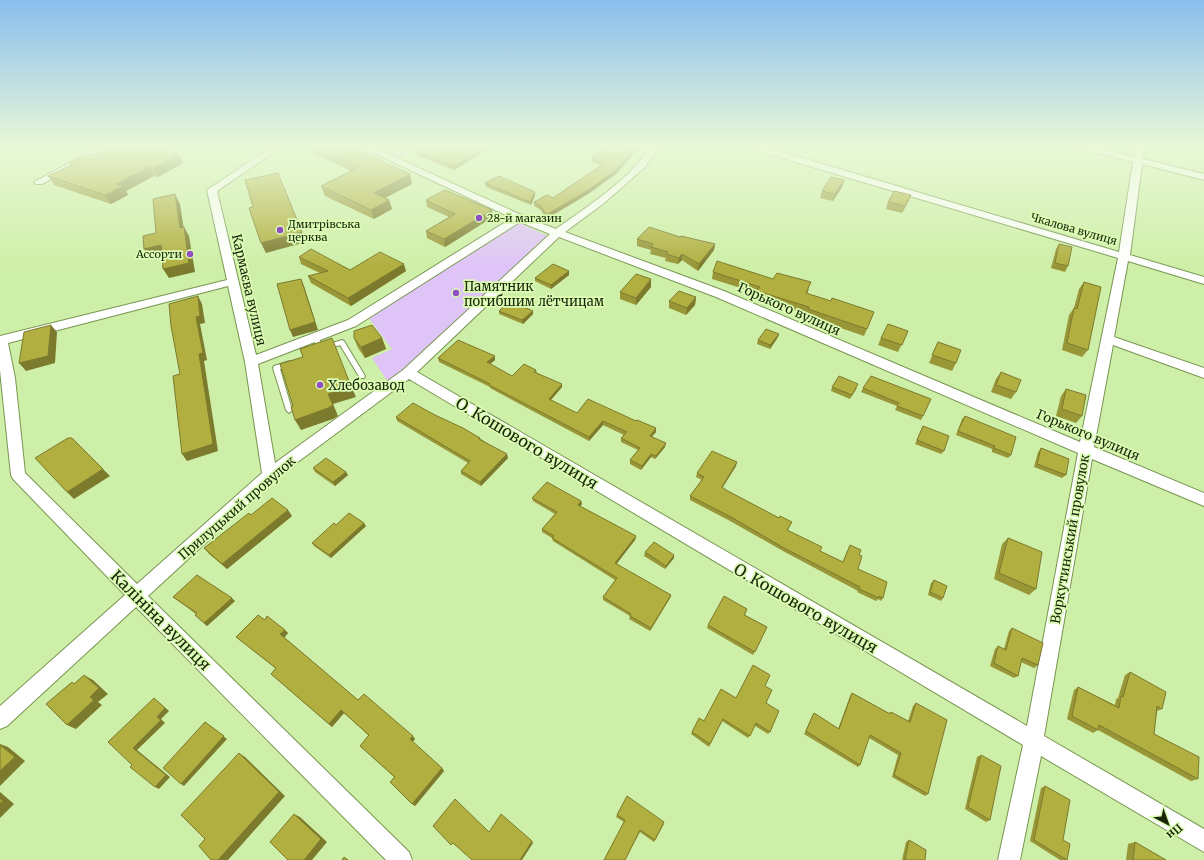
<svg xmlns="http://www.w3.org/2000/svg" width="1204" height="860" viewBox="0 0 1204 860" font-family="Merriweather,serif">
<style>
.green{fill:#dfc4f8}
.lines{fill:none;stroke-linecap:round;stroke-linejoin:round}
.service-casing{stroke:#789551;stroke-width:2}
.minor-casing{stroke:#789551;stroke-width:2}
.service{fill:#fff;fill-rule:evenodd}
.minor{fill:#fff;fill-rule:evenodd}
.wall{fill:#989637}
.shaded-wall{fill:#7c7a2d}
.building{fill:#b1af40;stroke:#7c7a2d}
.poi-dot{fill:#914ec3;stroke:#dbfdb4;stroke-width:1.5}
.labels{text-anchor:middle;dominant-baseline:central;stroke-width:3.5;stroke-linejoin:round;paint-order:stroke}
.far-poi-label{font-size:11px;fill:#1a2509;stroke:#dbfdb4;text-anchor:start}
.far-street-label{font-size:11px;fill:#1a2509;stroke:#dbfdb4}
.poi-label{font-size:13px;fill:#1a2509;stroke:#dbfdb4;text-anchor:start}
.street-label{font-size:13px;fill:#1a2509;stroke:#dbfdb4}
.near-street-label{font-size:16px;fill:#1a2509;stroke:#dbfdb4}
</style>
<rect width="100%" height="100%" fill="#ceefa7"/>
<path class="green" d="M370,146h50l-23,12z
M517,222l31,14 -133,125 -27,21 -16,-24 20,-9 -24,-32z"/>
<g class="lines">
<defs>
<path id="service" d="M315,335l2,1 6,10 19,-6 2,1 21,35 -1,2h-4l-20,-33 -19,6 -2,-1 -7,-13z
M290,361h2l1,2 -1,2 -12,4 12,41 -3,3 -3,-3 -13,-42 1,-2z"/>
<path id="minor" d="M101,146h11l-70,38h-6l-2,-2z
M273,146h10l-66,45 39,164 92,-35 164,-102 -153,-72h12l159,73 26,10c29,-21 70,-47 90,-76l-17,-7h13l8,3 3,-3h10l-9,8 -9,13 -42,37 -38,28 159,59 356,151 38,-184 -369,-110 -1,-2h14l357,106 14,-90 -57,-14 -1,-2h15l44,11 2,-11h8l-1,13 61,15v6l-62,-16 -12,91 74,22v7l-76,-23 -14,76 90,31v10l-91,-33 -19,102 110,46v13l-112,-47 -48,277 160,93v23l-163,-96 -21,104h-22l25,-115 -614,-366 -134,100 -127,117 261,256 3,8h-26l-250,-253 -129,119 -7,3v-23l125,-111 -112,-116 -2,-4 -11,-105v-34l227,-56 -20,-90zM520,222l30,12 -147,136 -128,93 -17,-99 98,-38zM559,237l157,60 362,156 -51,273 -610,-354zM228,286l17,76 17,111 -125,111 -112,-111 -10,-95 -7,-35z"/>
</defs>
<use href="#service" class="service-casing"/>
<use href="#minor" class="minor-casing"/>
<use href="#service" class="service"/>
<use href="#minor" class="minor"/>
</g>
<path class="wall" d="M113,146h43l1,2 22,6 4,9 -25,14 -4,-1 -28,15 2,4 -17,9 -57,-19 -6,-9 23,-11 -2,-2 26,-8z
M311,146h37l62,28 2,10 -27,14 4,2 3,9 -18,10 -49,-23 -4,-10 30,-15 -38,-18z
M493,146l-39,24 -36,-14 -1,-4 26,-5z
M636,151l-20,23 -28,20 -42,25 -5,-9 -7,-4v-4l19,-4 48,-33 -10,-3v-4z
M844,180l-2,7 -9,14 -13,-3 2,-7z
M485,183l50,9v4l-4,9 -45,-18z
M911,195l-9,18 -16,-4 2,-7z
M426,200l67,17 -48,30 -18,-9 -1,-7 23,-14 -22,-10z
M680,237l35,7 -1,6 -16,21 -16,-11 -4,4 -13,-3 1,-3 -16,-4 1,-4 -14,-4v-7z
M1059,244l9,22 -3,6 -14,-4 5,-19z
M299,257l51,13 56,1 -55,35 -40,-23 -3,-7 12,-3 -19,-9z
M713,272l60,7 36,10 -2,5 24,7 40,18 -7,17 -58,-20v-2l-50,-17 1,-4 -45,-14z
M569,275l-18,14 -16,-8v-3z
M1084,282l4,68 -6,7 -20,-7 7,-35 5,-7 5,-19z
M651,287l-15,18 -16,-6v-7z
M696,297l-1,8 -9,10 -17,-7v-7z
M499,311l34,3 -10,10 -24,-10z
M908,331l-10,21 -20,-7 3,-7z
M779,334l-1,3 -8,12 -13,-5 1,-4z
M354,338h28l4,11 -21,9 -7,-10z
M938,342l18,21 -4,8 -23,-8z
M495,356v4l-5,4 22,12 24,-6 1,3 25,14 -11,13 26,13 59,8 20,7v4l-4,4 13,11 -10,12 -4,-2 -10,13 -11,-6v-4l8,-10 -17,-8v-4l3,-3 -21,-10 -14,16 -99,-53v-1l-51,-25 -1,-4z
M1001,372l15,20 -5,7 -20,-7 5,-13z
M871,376l52,40 -2,4 -26,-10 2,-4 -36,-14 2,-4z
M832,387l25,1 -7,11 -19,-8z
M1066,389l16,27 -6,7 -20,-7 5,-20z
M435,415l45,23 1,1 27,19 -27,28 -20,-12v-3l7,-8 -71,-42 -1,-4z
M965,416l46,39 -3,3 -16,-6v-3l-36,-14 6,-16z
M923,426l21,25 -3,3 -26,-10z
M1041,448l25,27 -4,3 -28,-11 4,-15z
M736,466l-14,22 4,2 53,28 13,4 -4,8 32,21 23,11 7,-17 9,10 -1,14 25,29 -2,3 -3,-2 -2,2 -19,-9 1,-1 -75,-40 -53,-30 -40,-21v-4l12,-16 -6,-3 1,-4z
M313,468l33,4 2,3 -13,11 -20,-14z
M532,498l49,3 1,3 -2,2 56,30 -1,4 -19,24 55,31 -1,3 -20,33 -21,-12 1,-3 -27,-16v-3l12,-17 -62,-39 -1,-3 -10,-6v-3l13,-15 -22,-13z
M251,515l41,1 -65,53 -18,-15 -5,-6z
M336,525l30,1 -35,32 -17,-12 -2,-3z
M1008,538l28,51 -7,6 -35,-16 8,-35z
M645,552l29,6 -9,11 -21,-13z
M934,580l9,18 -2,3 -13,-6 3,-12z
M173,597l62,4 -28,25 -12,-11 1,-1z
M747,609l-2,6 22,12 -14,28 -46,-27 1,-3z
M265,620l20,10 3,3 -4,4 74,63 57,39 -3,3 30,26 2,3 -29,35 -25,-24 4,-5 -34,-31 9,-10 -25,-23 -12,14 -61,-53 5,-5 -36,-29 -4,-3z
M1012,628l26,37 -4,3 -13,-6 -3,14 -4,2 -24,-12 5,-17 3,-3 6,3 5,-18z
M1130,672l32,37 -5,2 -3,23 44,45 -7,2 -93,-51 -5,3 -26,-14 7,-29 4,-3 37,18 1,-6 2,-1 7,-23z
M765,686l5,46 -2,2 -13,-8 -7,12 -26,-17 -13,26 -18,-13 1,-2 12,-11 32,-23z
M852,693l37,20 2,-1 17,9 5,-15 3,-3 12,91 -3,2 -33,-19 6,-22 -29,-17 -9,27 -2,2 -54,-33 8,-18 2,-3 24,16 12,-33z
M981,755l9,65 -4,2 -21,-13 12,-52z
M1045,786l18,54 4,20h-7l-30,-19 11,-53z
M617,815l47,9 -10,18 -14,-10 -15,28h-21l20,-38 -8,-5z
M909,840l16,20h-23l4,-18z
M1135,842l31,18h-40l2,-16z"/>
<path class="shaded-wall" d="M486,146h7l-39,24v-4z
M636,147v4l-20,23 -28,20 -42,25v-4z
M179,154l4,9 -25,14 -5,-9z
M149,167l5,9 -28,15 2,4 -17,9 -6,-9 11,-11z
M410,174l2,10 -35,18 -3,-9z
M844,180l-2,7 -9,14 2,-7z
M535,192v4l-4,9 -1,-3z
M175,194l5,10 5,33 -5,-9z
M911,195l-3,7 -6,11 3,-7z
M389,200l3,9 -18,10 -3,-9z
M492,210l1,7 -48,30 -1,-8z
M184,227l5,9 6,36 -26,6 -6,-9z
M302,232l4,10 -40,11 -5,-10z
M715,244l-1,6 -16,21 1,-7z
M161,245l6,9 -17,4 -6,-9z
M682,254v6l-4,4 1,-6z
M404,264l2,7 -55,35 -3,-8z
M569,271v4l-18,14v-4z
M301,279l3,7 14,44 -25,7 -3,-7z
M651,279v8l-15,18v-7z
M198,296l4,8 3,19 -5,1 7,36 -3,1 14,90 -31,10 -5,-7 17,-100 -3,-37z
M696,297l-1,8 -9,10 1,-7z
M533,311v3l-10,10 -1,-4z
M51,325l6,7 -2,31 -29,8 -7,-8z
M779,334l-1,3 -8,12v-4z
M382,338l4,11 -21,9 -4,-11z
M495,356v4l-7,6 -1,-4z
M562,384v3l-13,15v-3z
M351,386l5,11 -23,7 5,12 -5,3 -32,11 -6,-10 33,-26z
M603,421v4l-14,16v-4z
M656,428v4l-6,7v-3z
M666,443l-1,4 -10,12 1,-3z
M507,454l1,4 -27,28 -1,-4z
M651,454v3l-10,13 1,-4z
M737,462l-1,4 -15,24 1,-3z
M103,469l7,7 -36,23 -7,-7z
M346,472l2,3 -13,11 -2,-4z
M581,501l1,3 -3,4 -1,-3z
M288,510l4,6 -65,53 -5,-5z
M364,523l2,3 -35,32 -2,-3z
M636,536l-1,4 -20,26v-3z
M674,555v3l-9,11 1,-3z
M671,595l-1,3 -20,33 1,-3z
M232,598l3,3 -28,25 -3,-3z
M285,630l3,3 -4,5 -4,-4z
M84,675l9,5 15,14 -10,8 4,3 -26,24 -9,-4 23,-28z
M154,698l15,13 -8,8 4,4 -28,27 33,27 -11,12 -4,-2 -22,-39 24,-31z
M341,710l3,3 -12,14 -3,-3z
M205,722l22,17 -43,47 -3,-2z
M413,736l2,3 -3,4 -2,-4z
M0,744l8,3 17,14 -25,25z
M239,753l6,4 40,39 -57,64h-10z
M442,768l2,3 -29,35 -3,-2z
M0,792l14,12 -14,14z
M294,814l6,3 27,25 -15,18h-8z
M532,841l1,2 -11,17h-2z"/>
<path class="building" d="M113,146h40h-1l27,8 -26,14 -4,-1 -33,17 7,2 -18,9 -57,-19 25,-12 -4,-1 19,-10 7,2z
M315,146h33l62,28 -36,19 15,7 -18,10 -50,-24 38,-19z
M417,146h23l3,1 3,-1h40l-32,20 -37,-14z
M629,146l7,1 -20,23 -28,20 -42,25 -5,-9 -7,-4 13,-7 6,3 52,-35 -14,-5 12,-8 16,3z
M278,173l24,59 -41,11 -12,-35 4,-1 -8,-27z
M499,176l36,16 -5,10 -45,-19z
M831,177l13,3 -9,14 -13,-3z
M445,190l47,20 -48,29 -18,-8 29,-17 -29,-14z
M894,191l17,4 -6,11 -17,-4z
M175,194l5,34 4,-1 5,36 -26,6 -2,-24 -17,4 -1,-13 13,-3 -3,-34z
M649,227l31,10 1,-1 34,8 -16,20 -17,-10 -3,4 -13,-4 2,-2 -17,-5 2,-3 -16,-5z
M1059,244l13,3 -4,19 -13,-3z
M311,249l39,21 30,-18 24,12 -56,34 -40,-22 20,-5 -29,-14z
M717,261l56,18 4,-6 34,9 -5,11 25,8 1,-3 42,14 -7,17 -59,-20 1,-2 -52,-16 3,-4 -47,-15z
M553,264l16,7 -18,14 -16,-7z
M636,274l15,5 -15,19 -16,-6z
M301,279l14,43 -25,8 -13,-46z
M1084,282l17,5 -13,63 -21,-7 7,-35 3,1z
M679,291l17,6 -9,11 -18,-7z
M198,296l2,20 -4,1 7,36 -4,1 14,90 -31,10 -9,-78 7,-2 -9,-48 -2,-22z
M510,301l23,10 -11,9 -23,-9z
M888,324l20,7 -6,14 -21,-7z
M51,325l-3,31 -29,7 5,-31z
M372,325l10,13 -21,9 -7,-9v-7z
M766,329l13,5 -9,11 -12,-5z
M332,338l19,48 -23,8 5,11 -5,3 -33,12 -4,-13 2,-1 -13,-42 23,-7 -3,-8z
M458,340l37,16 -8,6 25,14 12,-12 12,6 -2,2 28,12 -13,15 28,14 11,-14 48,22 1,-1 19,8 -6,8 16,7 -10,13 -5,-2 -9,12 -12,-6 10,-12 -19,-10 6,-6 -24,-11 -14,16 -100,-52 1,-1 -52,-26z
M938,342l23,8 -5,13 -24,-8z
M1001,372l20,8 -5,12 -20,-7z
M839,376l19,8 -6,11 -20,-8z
M871,376l60,23 -8,17 -26,-10 2,-3 -36,-15z
M1066,389l20,6 -4,21 -20,-7z
M413,403l22,12 28,13 17,10 -1,1 28,15 -27,28 -19,-11 9,-10 -74,-44z
M965,416l51,21 -5,18 -17,-7 1,-2 -37,-15z
M923,426l26,10 -5,15 -27,-11z
M68,438h4l31,31 -36,23 -32,-34z
M1041,448l28,11 -3,16 -29,-11z
M712,451l25,11 -15,25 4,3 53,28 1,-2 12,6 -5,8 35,17 -2,4 23,11 7,-17 11,5 -2,5 3,1 -4,13 29,13 -4,16 -4,-2v2l-20,-9 1,-2 -76,-39 -53,-31 -41,-21 14,-19 -7,-4z
M326,458l20,14 -13,10 -20,-14z
M547,482l34,19 -3,4 58,31 -21,27 56,32 -20,33 -21,-12 1,-2 -28,-17 14,-19 -65,-40 2,-2 -12,-7 15,-17 -25,-14z
M272,498l16,12 -66,54 -18,-16 45,-35 2,2z
M349,513l15,10 -35,32 -17,-12 22,-20 2,2z
M1008,538l34,14 -6,37 -37,-16z
M654,542l20,13 -8,11 -21,-14z
M197,575l35,23 -28,25 -9,-8 2,-2 -24,-16z
M934,580l13,6 -4,12 -13,-6z
M724,596l23,13 -3,6 23,12 -12,25 -47,-27z
M258,615l7,5 2,-4 18,14 -5,4 78,66 6,-6 49,42 -3,3 32,29 -30,36 -22,-22 5,-5 -35,-31 9,-11 -28,-25 -12,14 -58,-50 5,-6 -40,-31z
M1012,628l31,15 -5,22 -16,-7 -4,18 -24,-13 4,-17 8,4z
M753,665l17,10 -5,11 7,4 -6,13 13,8 -9,21 -14,-9 -6,13 -27,-17 -13,25 -18,-12 7,-14 5,3 17,-32 15,9z
M1130,672l36,20 -4,17 -5,-3 -3,28 45,23 -1,22 -99,-54 -1,5 -26,-14 6,-29 41,21 2,-12 2,1z
M84,675l15,13 -9,9 4,3 -27,25 -21,-21 26,-22 2,2z
M852,693l38,21 1,-2 19,10 6,-19 31,17 -19,74 -34,-19 7,-22 -31,-18 -10,30 -54,-34 8,-18 25,16z
M154,698l11,10 -8,9 4,3 -28,28 33,27 -11,12 -25,-20 2,-2 -24,-23z
M205,722l19,14 -43,48 -18,-16z
M0,745l15,12 -15,14z
M239,753l40,39 -61,68h-7l-12,-14 6,-7 -24,-24z
M981,755l20,11 -11,54 -22,-13z
M1045,786l25,14 -7,40 7,4 -3,16 -33,-20z
M627,796l37,26 -9,18 -15,-10 -15,30h-21l21,-40 -8,-5z
M0,798l3,3 -3,3z
M455,799l34,33 12,-18 31,27 -12,19h-48l-19,-17 -2,2 -18,-19z
M294,814l27,25 -17,21h-16l-18,-18z
M909,840l17,10 -1,10h-20z
M1135,842l31,18h-33z
M344,857l4,3h-6z"/>
<linearGradient id="sky" x2="0" y2="1"><stop stop-color="#8abeee"/><stop offset="0.55" stop-color="#e9f8d7"/><stop offset="1" stop-color="#e9f8d7" stop-opacity="0"/></linearGradient>
<rect width="1204" height="267" fill="url(#sky)"/>
<g class="poi-dot">
<circle cx="479" cy="218" r="4"/>
<circle cx="280" cy="230" r="4"/>
<circle cx="190" cy="254" r="4"/>
<circle cx="456" cy="293" r="4"/>
<circle cx="320" cy="385" r="4"/>
</g>
<g class="labels">
<g class="far-poi-label">
<text x="487" y="218">28-й магазин</text>
<text x="288" y="224">Дмитрівська<tspan x="288" dy="13">церква</tspan></text>
<text x="182" y="254" text-anchor="end">Ассорти</text>
</g>
<g class="far-street-label">
<text transform="translate(1074 229) rotate(16)">Чкалова вулиця</text>
</g>
<g class="poi-label">
<text x="464" y="286">Памятник<tspan x="464" dy="15">погибшим лётчицам</tspan></text>
<text x="328" y="385">Хлебозавод</text>
</g>
<g class="street-label">
<text transform="translate(249 290) rotate(77)">Кармаєва вулиця</text>
<text transform="translate(789 309) rotate(24)">Горького вулиця</text>
<text transform="translate(1088 435) rotate(23)">Горького вулиця</text>
<text transform="translate(237 508) rotate(-41)">Прилуцький провулок</text>
<text transform="translate(1070 539) rotate(-80)">Воркутинський провулок</text>
</g>
<g class="near-street-label">
<text transform="translate(527 443) rotate(31)">О. Кошового вулиця</text>
<text transform="translate(806 608) rotate(30)">О. Кошового вулиця</text>
<text transform="translate(161 620) rotate(45)">Калініна вулиця</text>
</g>
</g>
<g transform="translate(1168 824) rotate(139)" stroke="#dbfdb4" stroke-width="3" paint-order="stroke">
<path d="M0-3L7 15L0 10L-7 15Z" fill="#1a2509"/>
<text y="-6" font-size="11" font-weight="bold" text-anchor="middle" fill="#1a2509">Пн</text>
</g>
</svg>
